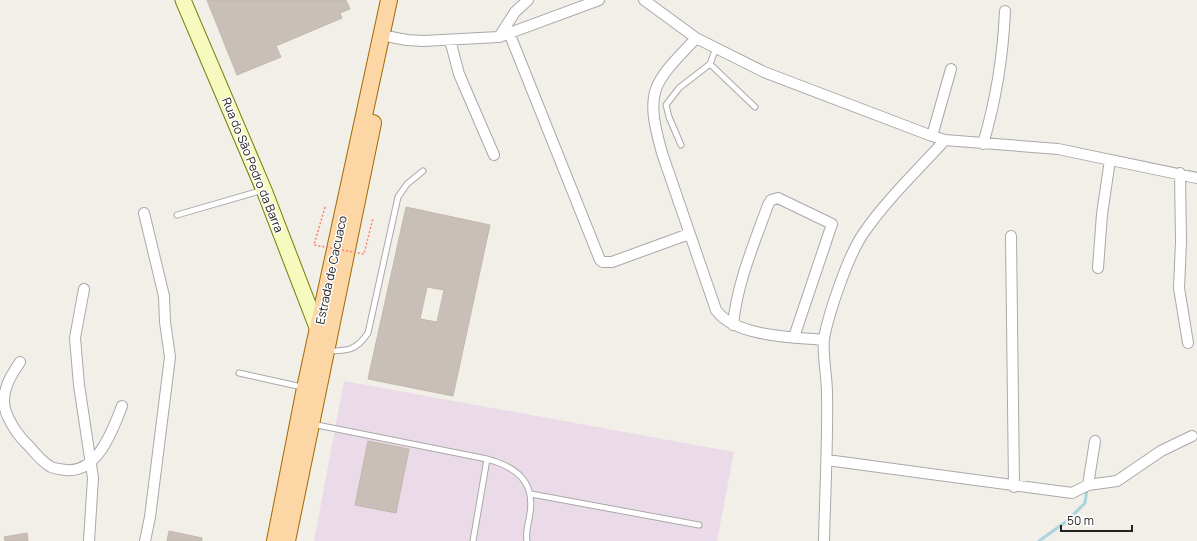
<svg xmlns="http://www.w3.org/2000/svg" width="1197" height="541" viewBox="0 0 1197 541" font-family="Manrope,sans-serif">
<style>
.industrial{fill:#ebdbe8}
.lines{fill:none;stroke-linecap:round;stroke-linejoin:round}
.stream{stroke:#aad3df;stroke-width:3}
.building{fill:#c7bfb8;stroke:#c4b6ab;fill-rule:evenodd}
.lane-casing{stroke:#a9a9a9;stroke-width:7}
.street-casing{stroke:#a9a9a9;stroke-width:12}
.secondary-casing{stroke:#707d05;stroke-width:17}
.primary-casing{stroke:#a06b00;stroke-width:18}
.lane{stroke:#fff;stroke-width:5}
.street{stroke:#fff;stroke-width:10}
.secondary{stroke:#f7fabf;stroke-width:15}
.primary{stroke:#fcd6a4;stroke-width:16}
.path-bridge{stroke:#fa8072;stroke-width:1.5;stroke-dasharray:2 2;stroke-linecap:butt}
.labels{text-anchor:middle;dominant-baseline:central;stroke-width:3;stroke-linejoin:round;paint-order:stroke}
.street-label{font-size:12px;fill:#222;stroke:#fff}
</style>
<rect width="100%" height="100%" fill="#f2efe9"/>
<path class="industrial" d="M344,381l390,71 -17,89h-403z"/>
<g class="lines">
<path class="stream" d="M1039,541l28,-20 18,-18 2,-14"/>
</g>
<path class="building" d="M207,0h139l4,9 -10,4 2,5 -66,28 5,11 -44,18z
M406,207l84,18 -37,171 -85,-17zM427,287l17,3 -7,32 -17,-3z
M368,441l41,8 -13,64 -41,-8z
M169,531l33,7v3h-35z
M27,533l1,8h-23l-1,-4z"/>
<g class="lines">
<defs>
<path id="lane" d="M710,64l45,43
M681,145l-12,-28 -3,-12 13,-17 31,-24 6,-16
M177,215l86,-25
M327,351c20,0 29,0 41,-18l30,-136 9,-13 16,-13
M239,373l63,14
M312,424l175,35c29,8 48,22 43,54 -1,10 -5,18 -3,28
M531,494l168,31
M473,541l14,-82"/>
<path id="street" d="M644,0l52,38 68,34 168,64 13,4 113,9 139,29
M510,35l90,225 3,2h9l77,-28
M391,37l16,3 16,1 76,-4 100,-37
M499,37l16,-25 13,-12
M696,38c-13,15 -33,32 -40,51 -7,19 1,45 6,64l54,157c19,27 77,27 108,30
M450,40l9,34 35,81
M932,136l19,-67
M983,144c13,-44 20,-87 22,-133
M1180,173l1,69 -2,46 9,55
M144,213l20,83 1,26 5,35 -20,160 -5,24
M1011,236l3,251
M1098,268l4,-54 8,-54
M84,289l-9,49 4,47 14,93 -4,63
M733,325c4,-42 21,-81 35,-120l3,-5 7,-2 54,26 -38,113
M20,362c-8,12 -16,24 -16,39 0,15 14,35 25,45 6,7 13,16 22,21 4,2 10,2 15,3 32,3 47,-41 56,-64
M827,460l245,33 16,-8 29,-4 44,-30 31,-15
M1088,485l7,-44
M824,541c1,-50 4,-99 3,-148 0,-16 -5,-41 -3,-55 5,-26 24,-82 39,-104 23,-34 55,-64 82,-94"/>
<path id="secondary" d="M183,0l81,190 54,140"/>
<path id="primary" d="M275,541l30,-153 84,-388
M287,541l86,-418"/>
</defs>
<use href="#lane" class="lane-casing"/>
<use href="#street" class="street-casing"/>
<use href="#secondary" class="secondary-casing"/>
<use href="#primary" class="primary-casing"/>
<use href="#lane" class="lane"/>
<use href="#street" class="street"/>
<use href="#secondary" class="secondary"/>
<use href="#primary" class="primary"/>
<path class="path-bridge" d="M325,207l-11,38 50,9 9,-36"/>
</g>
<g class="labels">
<g class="street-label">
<text transform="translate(253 165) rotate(68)">Rua do São Pedro da Barra</text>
<text transform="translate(331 270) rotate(-78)">Estrada de Cacuaco</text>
</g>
</g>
<path d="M1061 525v6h71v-6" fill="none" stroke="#222222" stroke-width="2"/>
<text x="1067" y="525" font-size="12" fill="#222222" stroke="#ffffff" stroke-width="3" paint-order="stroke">50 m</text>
</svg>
